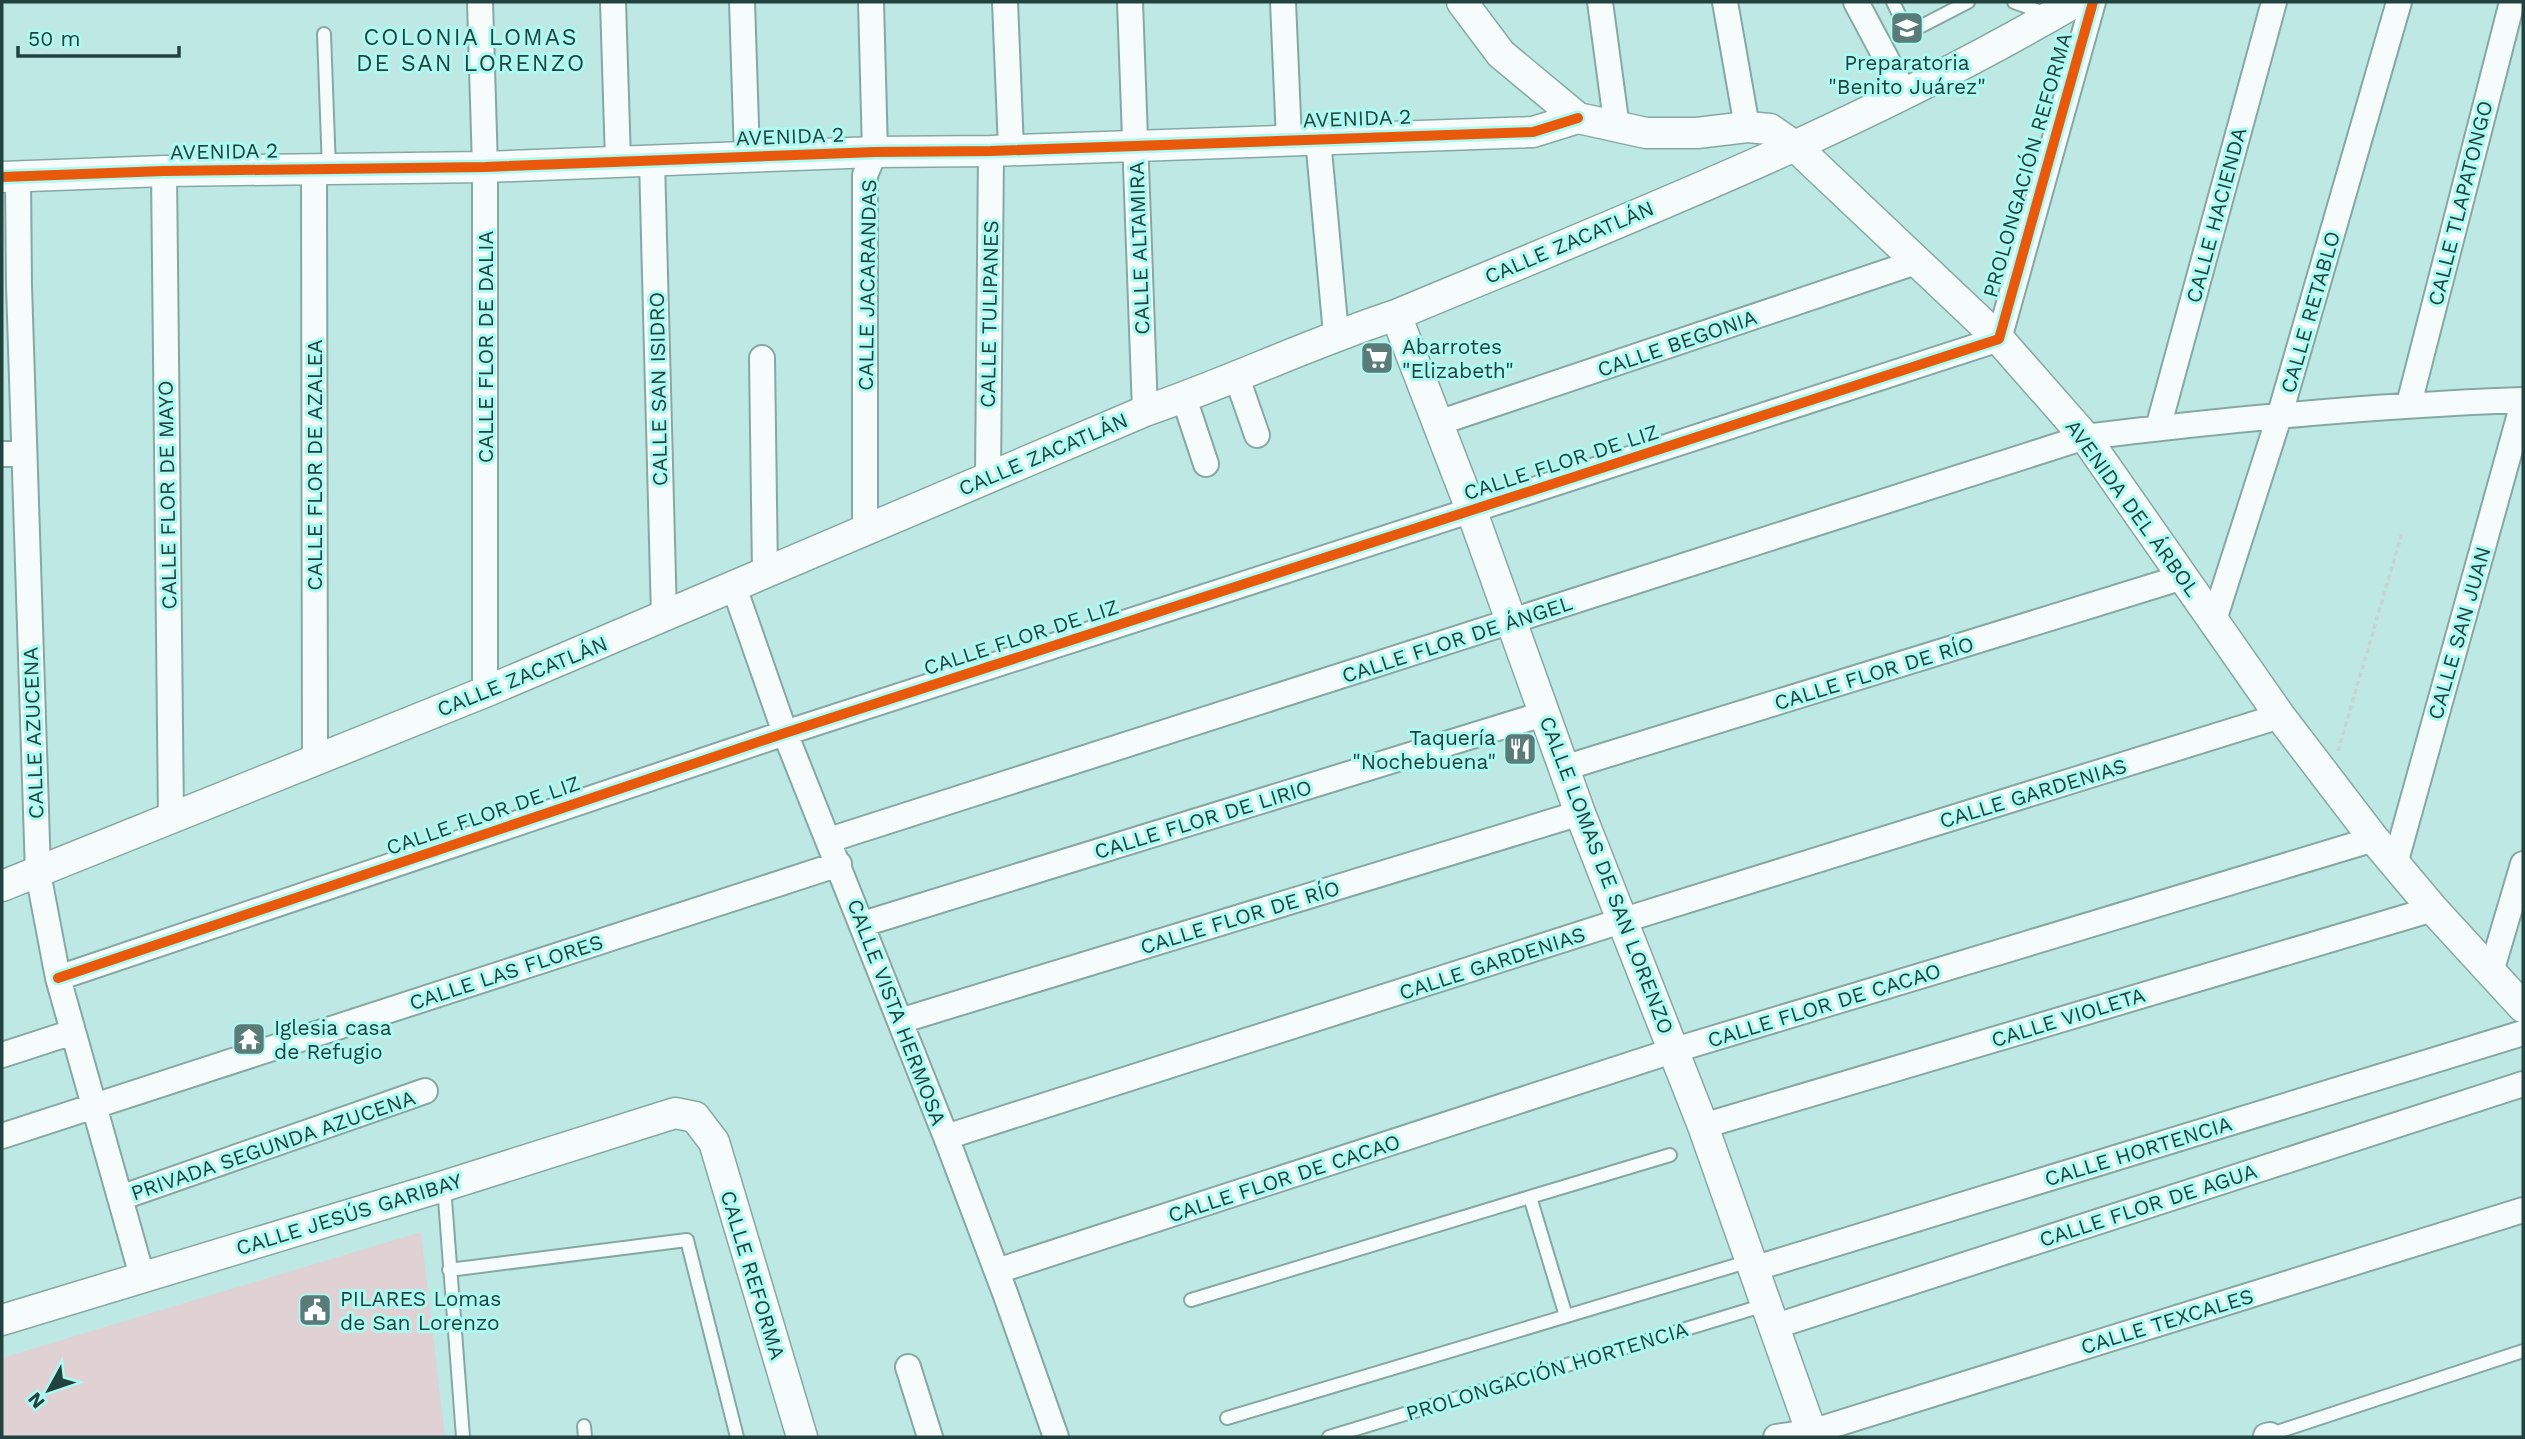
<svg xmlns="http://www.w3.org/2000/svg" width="2525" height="1439" viewBox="0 0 2525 1439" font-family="'Work Sans',sans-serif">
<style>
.grass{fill:#e0d1d5}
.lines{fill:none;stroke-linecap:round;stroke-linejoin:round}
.service-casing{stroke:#86a8a5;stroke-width:16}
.minor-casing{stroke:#86a8a5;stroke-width:28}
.tertiary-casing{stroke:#86a8a5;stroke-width:33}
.path{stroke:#c7d4d3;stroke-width:3.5;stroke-dasharray:5 3.5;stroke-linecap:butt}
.service{stroke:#f5fcfb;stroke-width:12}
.minor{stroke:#f5fcfb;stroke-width:24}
.tertiary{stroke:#f5fcfb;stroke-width:30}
.cycleway-casing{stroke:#acfaf1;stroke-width:15}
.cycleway{stroke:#e8590c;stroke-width:10}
.labels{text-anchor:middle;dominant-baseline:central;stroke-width:6;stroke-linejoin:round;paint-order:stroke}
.poi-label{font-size:21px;fill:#22423f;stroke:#acfaf1;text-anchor:start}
.street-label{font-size:21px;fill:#22423f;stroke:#acfaf1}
.neighbourhood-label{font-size:23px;letter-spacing:2px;fill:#22423f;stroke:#acfaf1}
</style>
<rect width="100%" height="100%" fill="#bee8e4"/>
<path class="grass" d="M421,1232l24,205h-443v-79z"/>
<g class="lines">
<defs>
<path id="service" d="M1893,2l15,31 60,-31
M2014,2l33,12
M324,34l5,135
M444,1186l19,251
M1530,1197l140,-42
M449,1270l238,-30 50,197
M1191,1300l339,-103 36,119
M1227,1418l523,-157
M584,1426l1,11
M2268,1435l255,-84
M1329,1437l436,-132"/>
<path id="minor" d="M480,2l5,165v525
M613,2l5,159
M742,2l5,154
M1005,2l6,147
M1130,2l15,409
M1283,2l6,138
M1600,2l17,126
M1725,2l22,125
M1856,2l49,92
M1318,139l18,195
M652,161l12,456
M314,169l1,592
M164,171l7,648
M18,176l1,110 19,587 20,105 84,298
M762,358l3,215
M1236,375l21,60
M1184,398l22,66
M2409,404l103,-402
M1438,423l478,-161
M2158,428l116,-426
M2,454h22
M988,477l3,-326
M865,528v-353l10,-23 -4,-150
M734,587l51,146 161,404 59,156 51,144
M2214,620l66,-206 119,-412
M1564,768l619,-191
M829,840l1256,-403c146,-18 291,-32 438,-37
M2395,864l128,-461
M863,924l680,-210
M2491,972l32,-108
M58,978l727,-245 1214,-394 94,-337
M900,1021l680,-208
M2,1055l71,-23
M1703,1126l730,-217
M2,1136l837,-272
M946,1137l678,-217 656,-204
M120,1198l305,-107
M1753,1269l770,-236
M997,1271l678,-221 699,-211
M1773,1327l750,-243
M908,1367l22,70
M2266,1436l4,-1 1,2
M1776,1437l35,-5 712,-222"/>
<path id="tertiary" d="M1462,2l39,52 77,64 68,15h51l50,-6 23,2 26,18 203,192 86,98 195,279 94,123 59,70 90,98
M2,177l162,-6 321,-4 390,-15 116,-1 542,-19 45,-14
M1396,315l76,197 108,301 123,313 110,311
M2,886l483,-194 660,-281c85,-29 165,-68 251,-96 230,-96 463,-186 679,-313
M2,1320l442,-134 231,-73 20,4 19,25 88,295"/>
</defs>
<use href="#service" class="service-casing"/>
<use href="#minor" class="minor-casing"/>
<use href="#tertiary" class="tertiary-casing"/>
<path class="path" d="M2338,751l64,-218"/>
<use href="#service" class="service"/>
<use href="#minor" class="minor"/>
<use href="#tertiary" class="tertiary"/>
<defs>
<path id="cycleway" d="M2,177l162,-6 321,-4 390,-15 116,-1 542,-19 45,-14
M58,978l727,-245 1214,-394 94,-337"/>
</defs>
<use href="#cycleway" class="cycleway-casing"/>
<use href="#cycleway" class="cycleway"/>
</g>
<defs>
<symbol id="school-square" viewBox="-11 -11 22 22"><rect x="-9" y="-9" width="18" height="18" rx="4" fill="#597c79" stroke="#acfaf1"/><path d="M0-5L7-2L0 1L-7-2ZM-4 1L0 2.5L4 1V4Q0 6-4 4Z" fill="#fff"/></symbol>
<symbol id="supermarket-square" viewBox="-11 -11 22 22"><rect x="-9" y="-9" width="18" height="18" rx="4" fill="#597c79" stroke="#acfaf1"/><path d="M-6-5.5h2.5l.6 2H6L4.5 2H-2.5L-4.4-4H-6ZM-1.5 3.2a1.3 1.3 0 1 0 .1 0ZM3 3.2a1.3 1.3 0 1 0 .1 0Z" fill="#fff"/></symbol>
<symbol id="restaurant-square" viewBox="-11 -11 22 22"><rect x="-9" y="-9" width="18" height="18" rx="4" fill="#597c79" stroke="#acfaf1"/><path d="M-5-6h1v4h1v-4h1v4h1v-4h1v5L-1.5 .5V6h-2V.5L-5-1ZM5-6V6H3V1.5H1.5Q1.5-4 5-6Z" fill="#fff"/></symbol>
<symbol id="temple-square" viewBox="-11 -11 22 22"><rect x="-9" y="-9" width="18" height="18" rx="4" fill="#597c79" stroke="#acfaf1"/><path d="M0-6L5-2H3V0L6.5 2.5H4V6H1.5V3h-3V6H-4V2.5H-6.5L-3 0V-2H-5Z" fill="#fff"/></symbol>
<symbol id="civic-square" viewBox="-11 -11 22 22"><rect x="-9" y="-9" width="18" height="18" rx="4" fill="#597c79" stroke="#acfaf1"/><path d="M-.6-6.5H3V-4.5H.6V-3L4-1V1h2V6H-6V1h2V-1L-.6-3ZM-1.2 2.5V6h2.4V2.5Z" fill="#fff"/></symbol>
</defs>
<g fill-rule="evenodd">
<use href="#school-square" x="1888" y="9" width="38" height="38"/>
<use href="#supermarket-square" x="1358" y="339" width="38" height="38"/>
<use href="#restaurant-square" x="1501" y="730" width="38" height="38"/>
<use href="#temple-square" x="230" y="1020" width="38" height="38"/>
<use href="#civic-square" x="296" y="1291" width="38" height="38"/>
</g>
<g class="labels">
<g class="poi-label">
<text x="1907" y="62" text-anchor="middle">Preparatoria<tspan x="1907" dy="24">"Benito Juárez"</tspan></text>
<text x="1402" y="346">Abarrotes<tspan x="1402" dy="24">"Elizabeth"</tspan></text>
<text x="1496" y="737" text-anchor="end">Taquería<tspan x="1496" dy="24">"Nochebuena"</tspan></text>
<text x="274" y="1027">Iglesia casa<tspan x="274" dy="24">de Refugio</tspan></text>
<text x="340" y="1298">PILARES Lomas<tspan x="340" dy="24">de San Lorenzo</tspan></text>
</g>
<g class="street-label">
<text transform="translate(1357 118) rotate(-2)">AVENIDA 2</text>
<text transform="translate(790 136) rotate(-2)">AVENIDA 2</text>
<text transform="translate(224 151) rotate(-1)">AVENIDA 2</text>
<text transform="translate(2027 165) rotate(-74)">PROLONGACIÓN REFORMA</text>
<text transform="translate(2460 203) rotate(-76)">CALLE TLAPATONGO</text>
<text transform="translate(2216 215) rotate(-75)">CALLE HACIENDA</text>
<text transform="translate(1569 242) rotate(-23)">CALLE ZACATLÁN</text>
<text transform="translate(1139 248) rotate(-92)">CALLE ALTAMIRA</text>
<text transform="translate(867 285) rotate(-89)">CALLE JACARANDAS</text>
<text transform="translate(2310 312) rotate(-74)">CALLE RETABLO</text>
<text transform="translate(989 314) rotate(-89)">CALLE TULIPANES</text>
<text transform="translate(1677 343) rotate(-19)">CALLE BEGONIA</text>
<text transform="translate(485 347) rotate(-90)">CALLE FLOR DE DALIA</text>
<text transform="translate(658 389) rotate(-91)">CALLE SAN ISIDRO</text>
<text transform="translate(1043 454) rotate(-23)">CALLE ZACATLÁN</text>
<text transform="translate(1561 462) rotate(-18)">CALLE FLOR DE LIZ</text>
<text transform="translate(314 465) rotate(-90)">CALLE FLOR DE AZALEA</text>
<text transform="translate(167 495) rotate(-91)">CALLE FLOR DE MAYO</text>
<text transform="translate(2133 508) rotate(54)">AVENIDA DEL ÁRBOL</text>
<text transform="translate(2459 633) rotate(-74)">CALLE SAN JUAN</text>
<text transform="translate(1021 637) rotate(-18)">CALLE FLOR DE LIZ</text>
<text transform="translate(1457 639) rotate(-18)">CALLE FLOR DE ÁNGEL</text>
<text transform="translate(1874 673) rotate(-17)">CALLE FLOR DE RÍO</text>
<text transform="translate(522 676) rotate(-22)">CALLE ZACATLÁN</text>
<text transform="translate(33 733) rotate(-92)">CALLE AZUCENA</text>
<text transform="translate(2033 793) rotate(-17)">CALLE GARDENIAS</text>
<text transform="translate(483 815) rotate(-19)">CALLE FLOR DE LIZ</text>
<text transform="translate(1203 819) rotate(-17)">CALLE FLOR DE LIRIO</text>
<text transform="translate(1607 875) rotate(69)">CALLE LOMAS DE SAN LORENZO</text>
<text transform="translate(1240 917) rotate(-17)">CALLE FLOR DE RÍO</text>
<text transform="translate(1492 963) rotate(-18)">CALLE GARDENIAS</text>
<text transform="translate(506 972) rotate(-18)">CALLE LAS FLORES</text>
<text transform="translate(1824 1005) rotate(-17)">CALLE FLOR DE CACAO</text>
<text transform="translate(897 1012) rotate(69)">CALLE VISTA HERMOSA</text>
<text transform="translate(2068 1017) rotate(-17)">CALLE VIOLETA</text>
<text transform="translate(273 1145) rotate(-19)">PRIVADA SEGUNDA AZUCENA</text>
<text transform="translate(2138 1151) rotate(-17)">CALLE HORTENCIA</text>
<text transform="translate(1284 1178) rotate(-18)">CALLE FLOR DE CACAO</text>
<text transform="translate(2148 1205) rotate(-18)">CALLE FLOR DE AGUA</text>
<text transform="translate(349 1214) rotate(-17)">CALLE JESÚS GARIBAY</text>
<text transform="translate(753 1275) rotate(73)">CALLE REFORMA</text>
<text transform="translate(2167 1321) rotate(-17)">CALLE TEXCALES</text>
<text transform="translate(1547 1371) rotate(-17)">PROLONGACIÓN HORTENCIA</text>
</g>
<g class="neighbourhood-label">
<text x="471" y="37">COLONIA LOMAS<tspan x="471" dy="26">DE SAN LORENZO</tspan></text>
</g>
</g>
<rect width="2525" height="1439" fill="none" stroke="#22423f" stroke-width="7"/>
<g transform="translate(49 1390) rotate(230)" stroke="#acfaf1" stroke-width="5" paint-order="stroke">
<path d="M0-5L12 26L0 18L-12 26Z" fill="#22423f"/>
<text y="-10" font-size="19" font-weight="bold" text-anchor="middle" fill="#22423f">N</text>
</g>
<path d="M18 46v10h161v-10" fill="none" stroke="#22423f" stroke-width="3.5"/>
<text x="28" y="46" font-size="21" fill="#22423f" stroke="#acfaf1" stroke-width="5" paint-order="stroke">50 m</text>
</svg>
